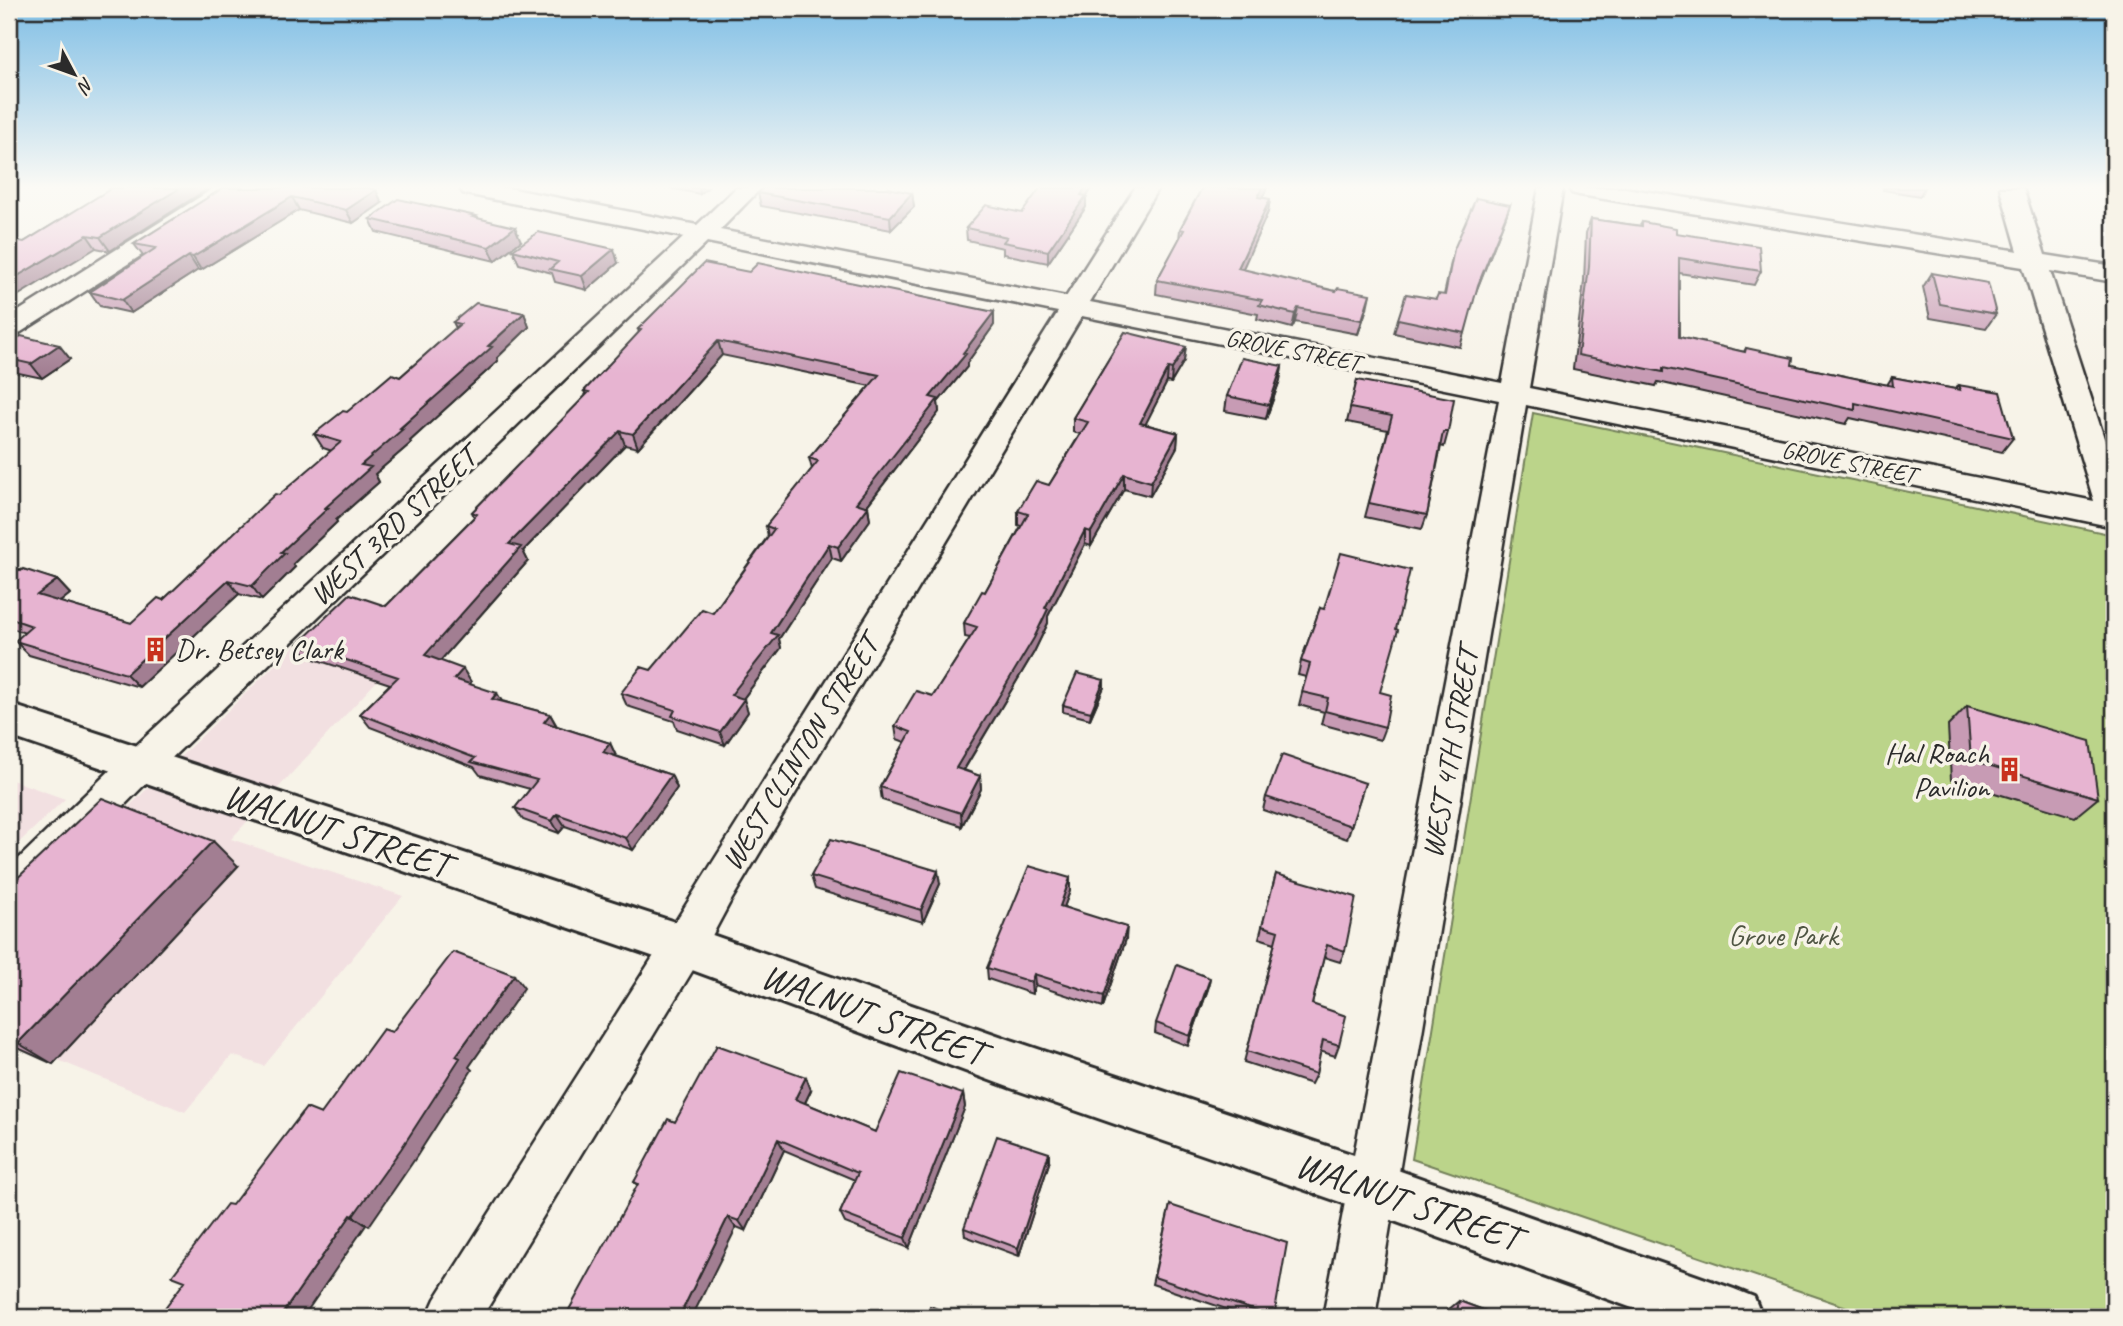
<svg xmlns="http://www.w3.org/2000/svg" width="2123" height="1326" viewBox="0 0 2123 1326" font-family="Caveat,sans-serif">
<style>
.built{fill:#f2e0e1}
.green{fill:#bbd48a;stroke:#73805a;stroke-width:2}
.lines{fill:none;stroke-linecap:round;stroke-linejoin:round}
.street-casing{stroke:#2b2b2b;stroke-width:5}
.secondary-casing{stroke:#2b2b2b;stroke-width:6}
.street{fill:#f7f3e8;fill-rule:evenodd}
.secondary{fill:#f7f3e8;fill-rule:evenodd}
.wall{fill:#c79bb4;stroke:#2b2b2b;stroke-width:2}
.shaded-wall{fill:#a27e92;stroke:#2b2b2b;stroke-width:2}
.building{fill:#e7b4d1;stroke:#2b2b2b;stroke-width:2}
.labels{text-anchor:middle;dominant-baseline:central;stroke-width:7;stroke-linejoin:round;paint-order:stroke}
.far-street-label{font-size:24px;fill:#2b2b2b;stroke:#f7f3e8}
.street-label{font-size:30px;fill:#2b2b2b;stroke:#f7f3e8}
.poi-label{font-size:30px;fill:#2b2b2b;stroke:#f7f3e8;text-anchor:start}
.park-label{font-size:30px;fill:#4f5543;stroke:#f7f3e8}
.near-street-label{font-size:37px;fill:#2b2b2b;stroke:#f7f3e8}
</style>
<rect width="100%" height="100%" fill="#f7f3e8"/>
<filter id="ink" filterUnits="userSpaceOnUse"><feTurbulence type="fractalNoise" baseFrequency=".0143" numOctaves="2"/><feDisplacementMap in="SourceGraphic" scale="14" xChannelSelector="R" yChannelSelector="G"/><feConvolveMatrix kernelMatrix="1 2 1 2 8 2 1 2 1" color-interpolation-filters="sRGB"/></filter>
<g filter="url(#ink)">
<path class="built" d="M349,593l85,26 -203,220 172,57 -139,170 -32,-11 -47,57 -176,-72v-117z
M9,779l56,20 -56,53z"/>
<path class="green" d="M1533,413l581,122v782h-238l-464,-158z"/>
<g class="lines">
<defs>
<path id="street" d="M214,188h28l-3,5 -221,141 -9,2v-19z
M460,188h48l189,37 39,-37h25l-41,42 346,67 69,-109h23l-68,114 412,81 37,-195h24l-34,200 565,113 -71,-234 -443,-72 -8,-2 -3,-5h56l393,63 -18,-63h23l22,67 69,11v16l-64,-11 64,198v58l-588,-122 -151,912h-52l176,-917 -417,-84 -353,588 -30,56 -217,357h-55l8,-18 234,-367 389,-620 -351,-70 -554,534 -130,132 -14,5v-45l118,-114 557,-517 -213,-42 -8,-2z"/>
<path id="secondary" d="M9,704l675,221 327,115 361,121 362,128 20,8 8,20h-105l-285,-104 -361,-125 -327,-121 -675,-231z"/>
</defs>
<use href="#street" class="street-casing"/>
<use href="#secondary" class="secondary-casing"/>
<use href="#street" class="street"/>
<use href="#secondary" class="secondary"/>
</g>
<path class="wall" d="M110,188h99l-99,63 -14,-3 -72,-6 87,-53z
M223,188l159,15 -29,20 -54,-13 -98,60h-3l-67,43 -31,-7 -10,-14 53,-36 -9,-12z
M669,188h38l-7,6z
M1202,188h65l-5,10 8,1 -2,13 -26,57 125,39 -9,26 -63,-12 -3,6 -35,-9 1,-5 -102,-20 1,-14 22,-40 1,-11z
M1883,188h41l-4,8 -37,-6z
M1091,190l-5,8v9l-38,56 -45,-9v-6l-36,-8 -1,-12 56,-15z
M758,193h154l2,14 -23,23 -130,-24z
M1510,205l-5,14 -30,75 -15,53 -66,-14 4,-14 46,-24 10,-46z
M476,216l1,2 44,23 -26,20 -119,-29 -6,-13z
M1591,219l49,7 2,-4 34,11 85,38 -7,14 -75,-12v64l65,15 2,-4 46,17 95,20 5,-8 63,12 3,-4 55,53 -11,14 -152,-34 -4,6 -188,-42 -2,4 -83,-17 11,-88 2,-48z
M513,250l105,13 -31,27 -32,-8 -3,-9 -33,-9z
M749,272l245,40v13l-27,38v4l-29,35 1,10 -72,94 1,1 2,13 -29,41 -9,-3 -53,81 2,9 -38,51 5,13 -23,33 -48,-16 -3,-8 -47,-15 -6,-13 30,-23 62,-57 55,-77 -2,-10 46,-57 -3,-11 61,-72 -148,-31 -84,93 -13,-3 -102,106 5,10 -88,100 31,21 -1,2 32,17 48,13 7,12 53,17 6,13 55,19 6,13 -44,62 -68,-24 -6,7 -36,-13 -8,-12 15,-19 -50,-14 -6,-8 -104,-40 -10,-13 30,-30 -82,-27 -10,-13 88,-38 88,-89 -2,-5 114,-116 -2,-5 55,-58 -1,-4z
M1932,273l64,41 -10,14 -56,-10 -7,-31z
M524,313l5,14 -32,31 1,3 -88,80 1,2 -36,31 4,8 -43,38 1,2 -44,42 2,3 -33,33 -23,-6 -100,93 -110,-32 -14,-14 10,-8 -16,-6v-61l48,14 13,14 -10,8 71,21 32,-23 116,-105 53,-44 -9,-3 -9,-14 86,-57 56,-49 -3,-6z
M1125,332l59,29 -13,22 -4,-1 -22,42 33,9 -1,14 -27,49 -26,-7 -33,57 -6,-2 -37,72v7l-14,29 -70,118 16,6 1,13 -19,37 -80,-26 -2,-13 25,-45 -8,-3 -2,-13 38,-30 37,-58 -5,-1 -1,-14 21,-31 36,-66 -3,-1v-14l31,-26 31,-51 -7,-2v-14z
M9,344l50,1 11,14 -28,19 -33,-7z
M1282,366l-2,14 -14,39 -41,-8 2,-15z
M1357,380l91,52 -4,15 -3,-1 -14,69 -5,14 -57,-12 23,-87 -41,-8z
M1320,608l60,84 5,35 -5,13 -59,-16 3,-12 -25,-7 7,-28 -8,-2 3,-14z
M1104,680v7l-14,32 -27,-7v-7z
M1967,706l131,92 -23,19 -124,-37 -3,-54z
M1365,783l-18,56 -84,-29 3,-13z
M238,866l-185,198 -44,-20v-158z
M1276,874l69,77 -5,11 -16,-5 -12,47 27,41 -4,11 -15,-5 -4,23 -5,10 -67,-22 31,-119 -16,-5z
M811,876l129,8 -17,38 -108,-33z
M1070,878v13l-6,16 62,32 -23,68 -68,-22 -3,9 -44,-15 -1,-11z
M1208,989l-20,57 -33,-13 1,-10z
M811,1090l-6,13 70,29 88,-38 2,13 -56,141 -64,-25 -5,-10 15,-33 -71,-30 -38,81 -109,-46 -3,-3 41,-60z
M1049,1163l-30,93 -54,-20 -1,-8z
M1170,1205l104,112h-24l-98,-33z
M1459,1301l43,16h-55l1,-7z"/>
<path class="shaded-wall" d="M180,188h29l-99,63 -10,-14z
M699,188h8l-7,6z
M1085,188h6l-5,10v9l-38,56v-12z
M1262,188h5l-11,22 2,-13z
M376,190l6,13 -29,20 -7,-13z
M912,193l2,14 -23,23 -1,-13z
M292,197l7,13 -98,60 -8,-13z
M1270,199l-2,13 -31,70 1,-14z
M1510,205l-5,14 -32,80 5,-14z
M515,227l6,14 -26,20 -6,-14z
M87,235l9,13 -87,53v-20z
M614,249l4,14 -31,27 -5,-14z
M189,256l9,14 -67,43 -9,-13z
M1370,294l-3,14 -9,26 4,-14z
M1298,308l-3,14 -3,6 3,-14z
M994,312v13l-27,38v4l-29,35 1,10 -81,105 -2,-14 74,-106z
M524,313l5,14 -32,31 1,3 -88,80 1,2 -36,31 4,8 -43,38 1,2 -44,42 2,3 -33,33 -10,-14 29,-34 44,-44 36,-43z
M718,341l4,14 -84,93 -5,-14z
M59,345l11,14 -28,19 -11,-14z
M1186,347l-2,14 -13,22 1,-14z
M1282,366l-2,14 -14,39 3,-14z
M1168,368l-1,14 -28,55 1,-14z
M620,431l5,14 -102,106 5,10 -94,107 -9,-13 84,-111z
M1178,433l-1,14 -27,49 1,-14z
M1124,474v15l-33,57v-14z
M868,507l2,13 -29,41 -3,-14z
M1085,530v14l-37,72v7l-14,29 -77,129 -1,-13 89,-160z
M829,544l3,14 -53,81 2,9 -45,60 -5,-13 40,-62z
M57,580l13,14 -19,15 -14,-14z
M228,580l11,14 -100,93 -13,-13z
M463,669l8,13 -9,10 -8,-13z
M1104,680v7l-14,32 1,-7z
M497,693l8,13 -13,-7z
M744,699l4,13 -23,33 -5,-13z
M550,714l7,13 -13,-5z
M610,743l6,13 -6,9 -7,-13z
M671,775l6,13 -44,62 -7,-12z
M980,776l1,13 -19,37 -1,-13z
M557,814l8,12 -6,7 -7,-12z
M213,841l25,25 -185,198 -35,-21z
M938,871l2,13 -17,38 -2,-12z
M1070,878v13l-10,27v-12z
M1127,927l-1,12 -23,68 1,-11z
M1034,974l1,11 -3,9 -1,-12z
M514,975l10,13 -55,79 3,3 -57,89 -46,67 -16,-10 103,-160z
M1210,978l-2,11 -20,57 2,-10z
M806,1077l5,13 -10,21 -6,-12z
M963,1094l2,13 -56,141 -4,-10z
M778,1139l6,11 -38,81 -7,-10z
M1049,1153v10l-30,93 -1,-8z
M351,1215l15,10 -63,92h-23z
M728,1217l8,11 -44,89h-13z"/>
<path class="building" d="M112,188h68l-80,49 -13,-2 -78,46v-39l5,-2 10,2z
M223,188h146l7,2 -30,20 -54,-13 -99,60 -4,-1 -67,44 -32,-8 66,-44 -22,-4z
M763,188h125l24,5 -22,24 -132,-24z
M1040,188h45l-4,7 5,1 -38,55 -45,-9 4,-5 -41,-9 20,-23 36,8z
M1202,188h60l-4,9 12,2 -32,69 98,23 2,-3 32,6 -8,26 -64,-12 -3,6 -36,-9 3,-5 -105,-20 27,-50 -4,-1z
M1476,198l34,7 -32,80 -13,48 -67,-14 8,-25 30,5 2,-5 7,1 9,-46z
M398,199l78,17 -3,1 42,10 -26,20 -119,-28z
M1591,219l51,7v-4l34,6v5l83,13 2,25 -82,-13v79l66,15 1,-4 47,10 -1,7 101,21 -1,-9 68,13 -2,-5 42,7 13,46 -158,-35v7l-192,-42v4l-85,-17 11,-88z
M538,232l76,17 -32,27 -32,-7 8,-7 -45,-12z
M704,263l45,9 9,-9 236,49 -31,41 3,1 -36,43 8,2 -82,104 12,4 -30,40 -9,-3 -58,89 7,2 -47,60 13,4 -24,33 -48,-16 3,-6 -54,-17 20,-26 10,3 51,-61 11,4 61,-84 -8,-3 52,-65 -9,-3 70,-83 -161,-34 -85,93 -13,-3 -111,113 12,3 -96,108 38,14 -9,10 43,14 -5,6 58,15 -6,8 66,21 -7,9 68,23 -45,63 -69,-24 -5,7 -37,-13 22,-28 -66,-18 4,-4 -115,-44 38,-37 -100,-33 52,-50 36,12 91,-92 -5,-2 117,-120 -5,-1 57,-61 -3,-1z
M1932,273l56,10 8,31 -56,-10z
M476,303l48,10 -36,33 4,1 -92,81 3,1 -42,36 10,2 -46,41h3l-47,44 4,1 -33,33 -24,-6 -102,94 -111,-33 17,-15 -23,-8v-52l12,5 2,-2 34,11 -20,15 94,28 27,-25 5,2 112,-106 4,1 62,-53 -27,-8 29,-23 4,1 45,-38 8,3 60,-53 -7,-2z
M1125,332l61,15 -14,22 -4,-1 -28,55 38,10 -27,49 -27,-8 -33,58 -6,-2 -40,78 3,1 -14,29 -78,130 24,8 -19,37 -81,-26 31,-55 -16,-6 21,-35 17,5 44,-69 -13,-4 18,-32 3,1 43,-78 -10,-3 18,-30 13,4 39,-63 -15,-4z
M21,336l38,9 -28,19 -22,-5v-15z
M1242,358l40,8 -13,39 -42,-9z
M1357,380l97,19 -6,33h-5l-16,83 -58,-12 23,-87 -42,-8z
M1341,553l69,17 -14,59 2,1 -18,62 11,3 -6,32 -60,-16 3,-13 -26,-6 8,-28 -9,-3 19,-53 4,1z
M1077,673l27,7 -13,32 -28,-7z
M1967,706l123,35 8,57 -127,-38z
M1282,755l83,28 -14,43 -85,-29z
M102,798l111,43 -195,202 -9,-4v-153z
M831,839l107,32 -17,39 -110,-34z
M1029,866l41,12 -10,28 67,21 -23,69 -70,-22 -3,8 -44,-14z
M1276,874l80,23 -11,54 -18,-6 -15,59 34,12 -7,29 -16,-5 -7,34 -69,-23 31,-120 -16,-5z
M453,952l61,23 -58,81 4,2 -59,91 -48,67 -2,-1 -71,102h-122l27,-36 -13,-5 55,-72 5,1 74,-97 15,6 62,-85 9,3z
M1177,965l33,13 -20,58 -34,-13z
M717,1045l89,32 -11,22 80,33 26,-59 62,21 -58,144 -65,-25 18,-40 -80,-34 -39,82 -11,-4 -49,100h-114l73,-133 -4,-2 34,-63 7,3z
M997,1136l52,17 -31,95 -54,-20z
M1170,1205l117,38 -13,74 -120,-40z
M1459,1301l43,16h-46z
M930,1306l28,11h-33z"/>
</g>
<linearGradient id="sky" x2="0" y2="1"><stop stop-color="#7fbee5"/><stop offset="0.5" stop-color="#fbfaf5"/><stop offset="1" stop-color="#fbfaf5" stop-opacity="0"/></linearGradient>
<rect width="2123" height="374" fill="url(#sky)"/>
<defs>
<symbol id="building-bare" viewBox="-9 -9 18 18"><path d="M-4-6H4V6H1V3H-1V6H-4ZM-2.5-4.3h1.7v1.8h-1.7ZM.8-4.3h1.7v1.8H.8ZM-2.5-1h1.7V.8h-1.7ZM.8-1h1.7V.8H.8Z" fill="#c8321e" stroke="#f7f3e8" stroke-width="2.5" paint-order="stroke"/></symbol>
</defs>
<g fill-rule="evenodd">
<use href="#building-bare" x="138" y="632" width="35" height="35"/>
<use href="#building-bare" x="1992" y="752" width="35" height="35"/>
</g>
<g class="labels">
<g class="far-street-label">
<text transform="translate(1293 350) rotate(11)">GROVE STREET</text>
<text transform="translate(1849 462) rotate(11)">GROVE STREET</text>
</g>
<g class="street-label">
<text transform="translate(393 526) rotate(-43)">WEST 3RD STREET</text>
<text transform="translate(800 753) rotate(-58)">WEST CLINTON STREET</text>
<text transform="translate(1450 753) rotate(-80)">WEST 4TH STREET</text>
</g>
<g class="poi-label">
<text x="175" y="649">Dr. Betsey Clark</text>
<text x="1989" y="753" text-anchor="end">Hal Roach<tspan x="1989" dy="34">Pavilion</tspan></text>
</g>
<g class="park-label">
<text x="1783" y="935">Grove Park</text>
</g>
<g class="near-street-label">
<text transform="translate(337 830) rotate(18)">WALNUT STREET</text>
<text transform="translate(873 1014) rotate(20)">WALNUT STREET</text>
<text transform="translate(1408 1201) rotate(19)">WALNUT STREET</text>
</g>
</g>
<rect width="2123" height="1326" fill="none" stroke="#f7f3e8" stroke-width="35"/>
<rect x="18" y="18" width="2088" height="1291" fill="none" stroke="#2b2b2b" stroke-width="2.5" filter="url(#ink)"/>
<g transform="translate(74 74) rotate(131)" stroke="#f7f3e8" stroke-width="5" paint-order="stroke">
<path d="M0-5L12 26L0 18L-12 26Z" fill="#2b2b2b"/>
<text y="-10" font-size="19" font-weight="bold" text-anchor="middle" fill="#2b2b2b">N</text>
</g>
</svg>
